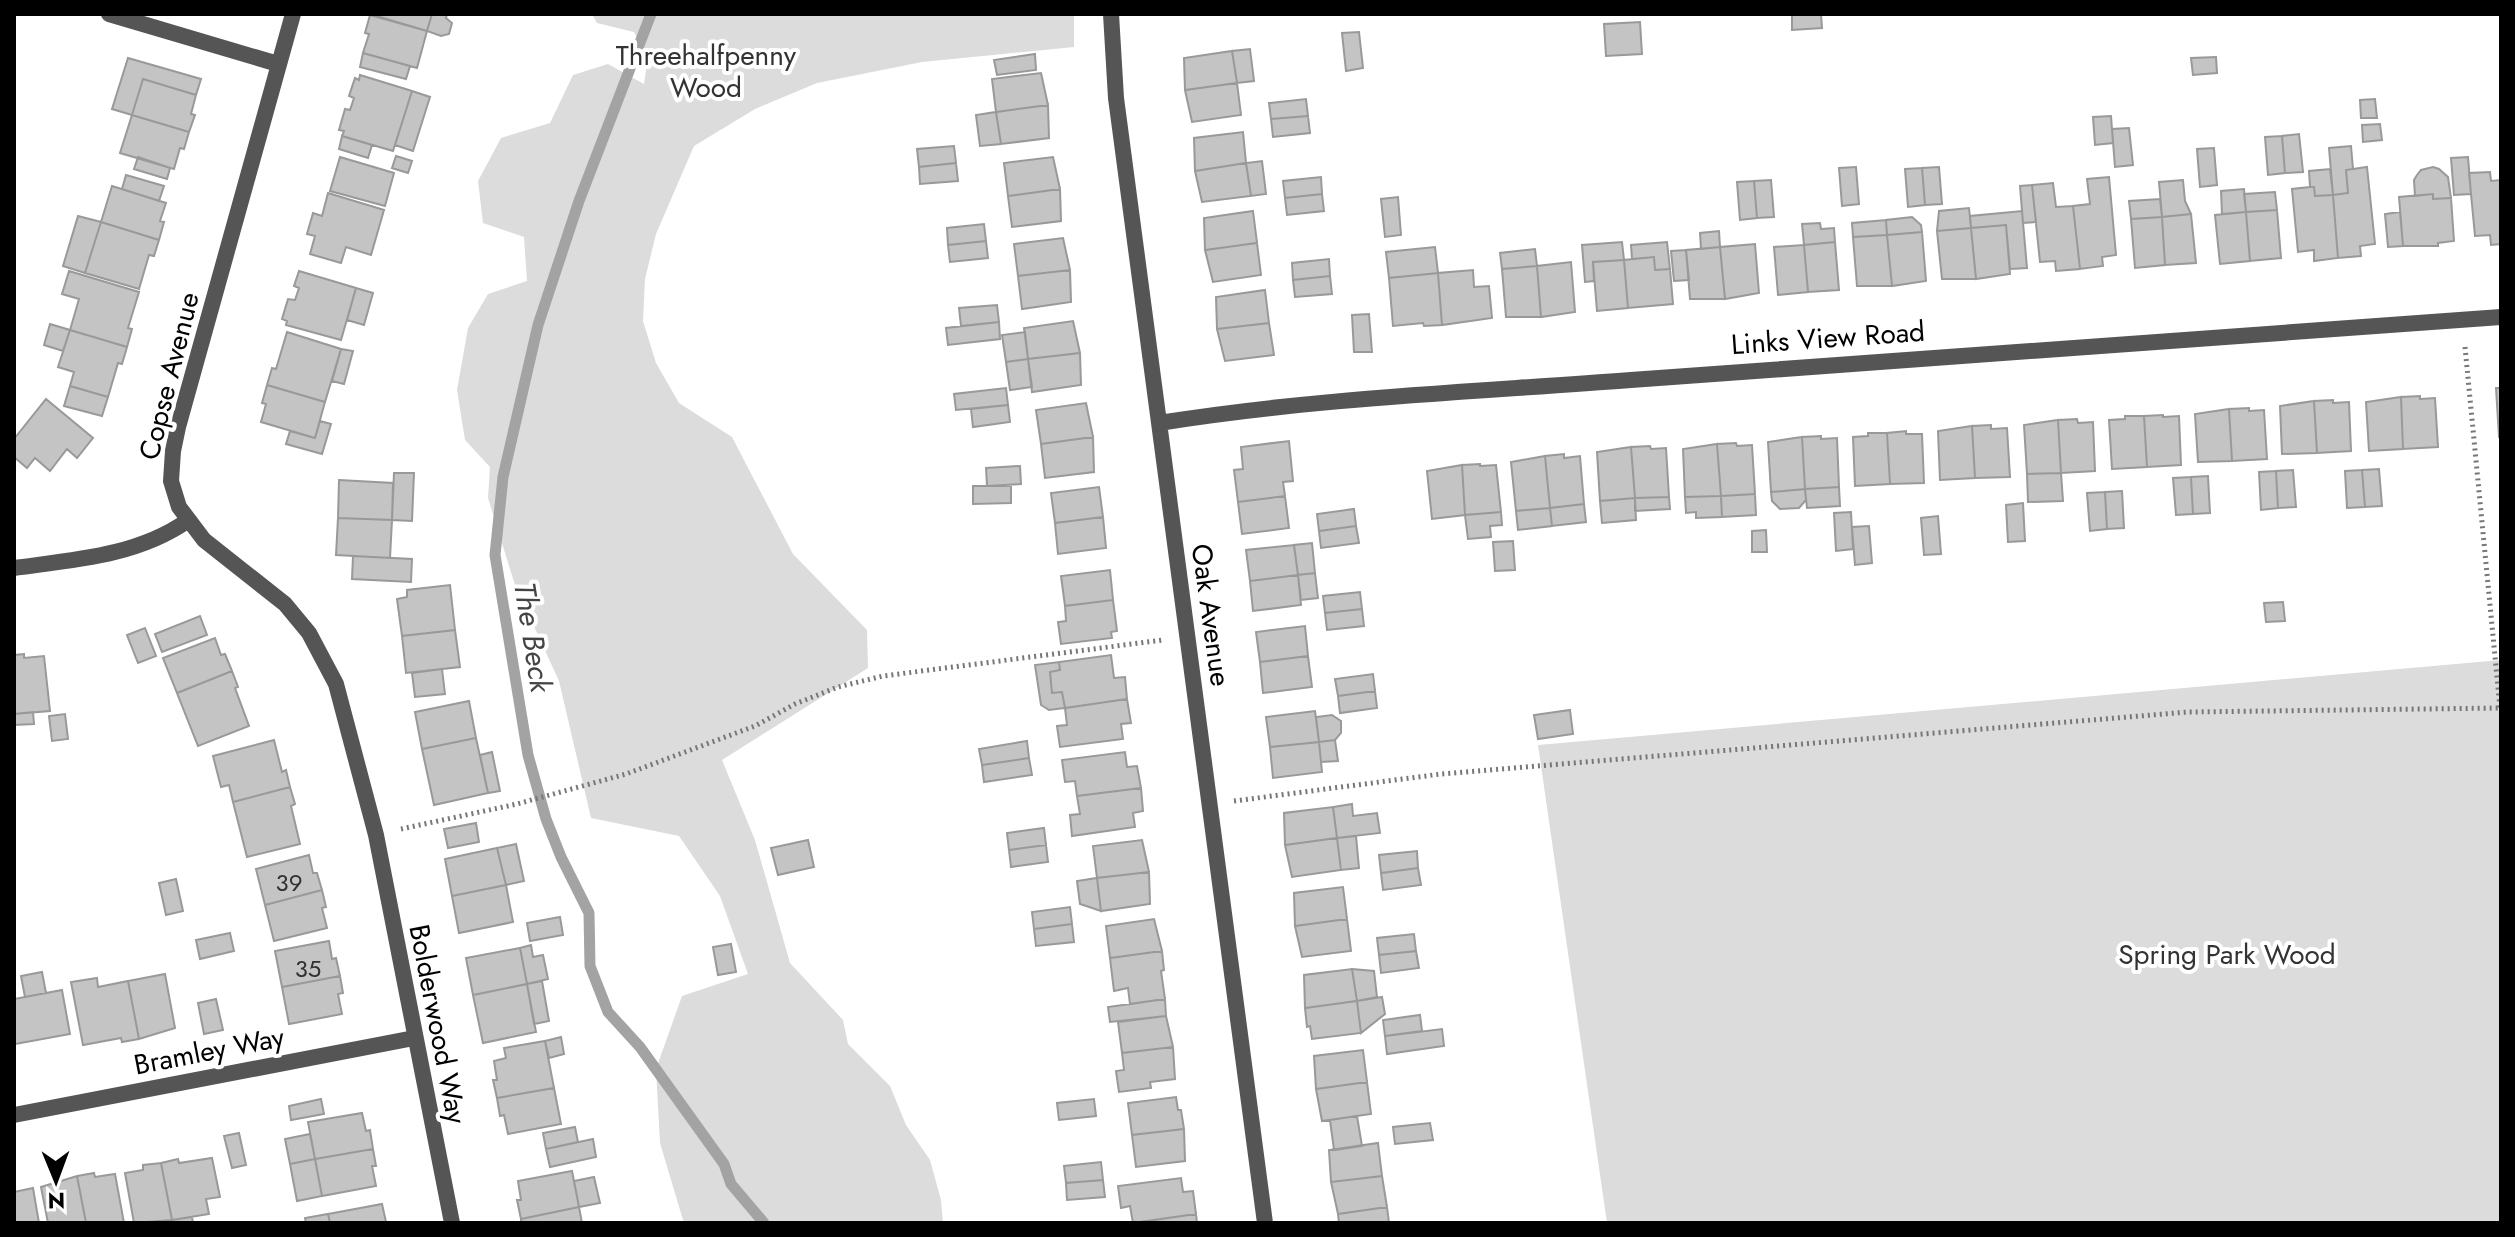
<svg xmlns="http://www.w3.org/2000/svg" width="2515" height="1237" viewBox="0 0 2515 1237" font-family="Jost,sans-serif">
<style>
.green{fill:#dcdcdc}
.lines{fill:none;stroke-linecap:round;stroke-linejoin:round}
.stream{stroke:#a3a3a3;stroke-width:11}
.building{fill:#c4c4c4;stroke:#999;stroke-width:2}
.path{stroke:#777;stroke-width:5;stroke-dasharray:2 4;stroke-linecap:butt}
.street{stroke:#555;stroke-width:16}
.labels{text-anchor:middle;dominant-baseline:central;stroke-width:8;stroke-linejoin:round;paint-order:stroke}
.number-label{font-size:24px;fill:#313131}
.park-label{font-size:28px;fill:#333;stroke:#fff}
.street-label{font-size:28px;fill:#000;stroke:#fff}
.water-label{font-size:30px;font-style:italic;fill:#444;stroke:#fff}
</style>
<rect width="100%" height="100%" fill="#fff"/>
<path class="green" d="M592,14h482v33l-152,15 -105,21 -62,26 -61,37 -38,88 -11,45 -2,42 13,42 23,40 53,34 61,117 74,76 1,38 -146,92 33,80 35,123 53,57 5,24 42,42 16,39 24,35 11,40 2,23h-257l-3,-3 -23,-77 -4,-74 26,-73 66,-22 -28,-78 -41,-60 -88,-18 -32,-137 -44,-96 -27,-87 2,-31 -25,-27 -8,-50 11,-62 20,-34 39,-13 -3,-44 -41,-14 -5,-42 23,-43 49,-15 23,-48 35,-11 36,20 4,-27 -14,-25 -37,-9z
M2501,660v563h-894l-69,-478z"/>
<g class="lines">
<path class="stream" d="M651,14l-72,187 -41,124 -35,152 -8,78 33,200 18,64 15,38 28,56 1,53 18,46 32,35 84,117 7,20 33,39"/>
</g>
<path class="building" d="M370,14h62l-5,17z
M432,14h15l-1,4 6,5 -3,11 -8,2 -14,-5z
M1792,14h29l1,14 -30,2z
M370,15l57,16 -10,37 -54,-15 6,-19 -4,-1z
M1640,22l2,32 -36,2 -2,-32z
M1359,32l4,36 -17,3 -4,-38z
M1250,49l4,32 -17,2 -5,-32z
M1232,51l5,32 -52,7 -1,-32z
M363,53l47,13 -4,13 -46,-12z
M1035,54l1,16 -39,5 -3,-15z
M2216,57l1,16 -24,2 -2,-17z
M128,58l73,21 -5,16 -53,-16 -11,36 -20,-6z
M1041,73l7,32 -52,7 -4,-33z
M360,75l52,16 -19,60 -51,-15 2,-5 -5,-1 6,-21 5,1 4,-12 -5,-2 6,-18 4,2z
M143,79l53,16 -5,19 4,1 -6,17 -57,-17z
M1237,83l4,32 -49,7 -7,-32z
M412,91l18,6 -17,54 -18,-6z
M1306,99l2,17 -37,3 -2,-16z
M2375,99l2,19h-16l-1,-18z
M1048,105l1,33 -48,6 -5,-32z
M996,112l5,32 -21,2 -4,-31z
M132,115l57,17 -5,17 -4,-1 -6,21 -54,-16z
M1308,116l2,17 -37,4 -2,-18z
M2111,116l2,27 -18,2 -2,-28z
M2380,124l2,16 -19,2 -1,-17z
M2129,128l4,37 -18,2 -3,-38z
M1243,132l3,31 -51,8 -1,-33z
M2299,134l4,38 -18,1 -3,-37z
M342,136l30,9 -4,13 -29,-9z
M2282,136l3,37 -17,2 -3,-38z
M954,146l2,17 -37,4 -2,-18z
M2351,146l2,23 -7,1 2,23 -15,2 -4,-47z
M2214,148l3,37 -17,2 -3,-38z
M396,156l16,5 -4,12 -16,-5z
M138,157l32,11 -3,11 -33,-10z
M340,157l54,16 -9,33 -55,-15z
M1053,157l7,32 -52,7 -4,-33z
M2468,157l3,37 -17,1 -3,-37z
M1262,161l4,33 -15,2 -5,-33z
M956,163l2,18 -38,3 -1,-17z
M1246,163l5,33 -49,6 -7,-31z
M1856,167l3,37 -17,2 -3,-38z
M1939,167l3,37 -17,1 -3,-37z
M2367,167l8,77 -15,2 1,10 -23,2 -5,-63 15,-2 -2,-23z
M2433,167l6,2 9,8 3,21 -18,1v-5l-18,2 -1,-16 3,-5 4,-5z
M1922,168l3,37 -17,2 -3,-38z
M2330,169l3,26 -18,1 -1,-9h-4l-1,-16z
M2490,172l1,9 10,-1v64l-10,1 -1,-10 -15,1 -6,-63z
M126,175l38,11 -5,15 -37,-12z
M1321,177l1,17 -37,4 -2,-17z
M2109,177l7,78 -14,2 1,9 -23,3 -7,-63 17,-2 -3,-25z
M1771,180l3,37 -17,1 -3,-37z
M2183,180l2,21 6,13 -29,3 -3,-35z
M1754,181l3,37 -17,2 -3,-38z
M2053,183l3,24 17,-1 7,63 -24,2 -1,-10 -15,1 -8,-77z
M2032,185l4,37 -13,1 -3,-37z
M112,186l54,17 -6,18 4,1 -5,18 -58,-18z
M2310,187h4l1,9 18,-1 5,63 -24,3v-11l-16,2 -6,-63z
M1060,189l1,32 -49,6 -4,-31z
M2244,189l2,23 -24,2 -1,-23z
M2275,192l2,18 -31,2 -2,-18z
M328,193l56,17 -13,45 -25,-8 -5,16 -31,-9 5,-18 -8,-2 6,-21 9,3z
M1322,194l2,17 -37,4 -2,-17z
M2433,194v5l18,-1 3,43 -16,2v3h-35l-4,-49z
M1398,197l3,38 -16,2 -4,-38z
M2160,199l2,18 -31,2 -2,-18z
M1969,208l2,20 -34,3 2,-20z
M2277,210l4,48 -31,3 -4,-49z
M1253,211l4,32 -52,7 -1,-32z
M2022,211l5,57 -17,1 -4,-44 -35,3 -1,-12z
M2246,212l4,49 -30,3 -5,-49z
M2400,212l3,34 -15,1 -3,-33z
M2191,214l5,49 -31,2 -3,-48z
M78,216l23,6 -16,51 -22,-7z
M1912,217l9,8 1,7 -35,3 -1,-15z
M2162,217l3,48 -30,3 -4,-49z
M1886,220l1,15 -34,2 -1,-14z
M101,222l58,18 -5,16 -5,-1 -10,34 -54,-16z
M1820,223l1,6 13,-1 1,14 -31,3 -2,-21z
M984,224l2,17 -38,4 -1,-17z
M2006,225l4,49 -34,5 -5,-51z
M1971,228l5,51h-34l-5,-48z
M1719,231l1,16 -19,2 -1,-16z
M1922,232l4,49 -34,5 -5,-51z
M1887,235l5,51h-35l-4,-49z
M1063,238l7,32 -52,6 -4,-32z
M986,241l2,17 -38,4 -2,-17z
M1622,242l2,18 -31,2 1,19 -9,1 -3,-37z
M1667,242l3,27 -15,1 -1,-13 -22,2 -1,-14z
M1835,242l4,48 -31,2 -4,-47z
M1257,243l4,32 -48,7 -8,-32z
M1755,244l4,49 -34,6 -5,-52z
M1804,245l4,47 -30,3 -4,-48z
M1435,247l3,26 -49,5 -3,-26z
M1720,247l5,52h-35l-4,-49z
M1535,249l2,17 -35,3 -2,-16z
M1686,250l3,30 -15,1 -3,-30z
M1654,257l1,13 15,-1 3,35 -45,4 -4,-48z
M1329,259l1,17 -37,4 -1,-17z
M1624,260l4,48 -31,3 -4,-49z
M1571,262l4,50 -34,5 -4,-51z
M1537,266l4,51h-35l-4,-48z
M1070,270l1,32 -49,7 -4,-33z
M1473,270l1,17 15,-1 3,32 -50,7 -4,-52z
M69,271l70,21 -11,36 4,1 -5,18 -57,-17 9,-31 -17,-5z
M299,271l57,17 -15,52 -55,-15 1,-4 -5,-2 6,-20 7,1 4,-12 -5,-2z
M1438,273l4,52 -18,1 -1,-3 -30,3 -4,-48z
M1330,276l2,18 -37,3 -2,-17z
M356,288l17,5 -9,32 -17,-5z
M1265,290l4,33 -52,6 -1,-32z
M997,305l2,17 -38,4 -2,-18z
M1369,314l3,38h-18l-2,-37z
M1073,321l7,32 -52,6 -4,-31z
M999,322l1,17 -52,6 -2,-17z
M1269,323l5,32 -49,6 -8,-32z
M50,324l20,6 -7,21 -19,-6z
M70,330l57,17 -5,17 -4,-1 -10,34 -38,-11 4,-14 -16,-5z
M287,332l54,17 -16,53 -58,-17 5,-17 4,1z
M1025,332l3,27 -22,3 -4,-27z
M341,349l12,2 -9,33 -12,-3z
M1080,353l1,32 -49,7 -4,-33z
M1028,359l4,28 -22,3 -4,-28z
M267,385l58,17 -10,36 -54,-16 5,-18 -4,-1z
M70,386l38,11 -6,19 -38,-10z
M1006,388l2,17 -52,5 -2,-16z
M2496,388h5v49h-2z
M2420,396v3l15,-1 3,49 -35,2 -2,-52z
M2401,397l2,52 -34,2 -3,-49z
M46,399l47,39 -16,20 -10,-9 -17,22 -15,-13 -8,10 -13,-11v-18z
M2333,400v3l16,-1 2,49 -34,2 -3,-52z
M2314,401l3,52 -35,1 -2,-48z
M1086,403l7,34 -52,7 -5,-34z
M1008,405l2,17 -37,5 -2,-18z
M2249,408v3l15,-1 3,49 -35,2 -3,-52z
M2229,409l3,52 -34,1 -3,-48z
M2163,415v2l16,-1 2,49 -34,2 -3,-51z
M2125,416h19l3,51 -35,2 -3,-49 16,-1z
M2077,419l1,4 15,-1 2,49 -34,2 -3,-53z
M2058,420l3,53 -34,1 -3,-49z
M320,421l11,3 -9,30 -36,-10 4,-13 25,7z
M1991,425v4l16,-1 3,49 -35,1 -3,-52z
M1972,426l3,52 -35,2 -2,-49z
M1906,431v3h16l2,49 -34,1 -3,-51z
M1868,433h19l3,51 -35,2 -2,-49 15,-1z
M1821,436v3l16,-1 2,49 -34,2 -3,-52z
M1093,437l1,35 -49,6 -4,-34z
M1802,437l3,52 -34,3 -3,-50z
M1289,441l4,40 -10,1 2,14 -47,6 -4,-32 9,-1 -2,-22z
M1736,443l1,3 15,-1 3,49 -34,2 -4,-52z
M1717,444l4,52 -36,1 -2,-48z
M1650,446l1,3 15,-1 3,49 -34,1 -4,-51z
M1631,447l4,51 -35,3 -3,-49z
M1564,454v4l16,-2 4,48 -34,4 -5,-52z
M1545,456l5,52 -34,3 -5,-49z
M1480,464v2l16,-1 5,47 -36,3 -3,-50z
M1462,465l3,50 -33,4 -5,-48z
M1020,466l1,18 -34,2 -1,-18z
M2379,469l3,37 -17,1 -3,-37z
M2293,470l3,37 -18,1 -2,-37z
M2362,470l3,37 -18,1 -2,-37z
M2276,471l2,37 -17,2 -2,-38z
M394,473h20l-2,48 -20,-1z
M2061,473l2,28 -35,1 -1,-28z
M2208,476l2,37 -17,1 -2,-37z
M2191,477l2,37 -17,1 -3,-37z
M339,480l54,3 -1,37 -54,-2z
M973,486h38v17l-38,1z
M1099,487l4,30 -48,6 -4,-30z
M1839,487l1,19 -33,2 -2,-19z
M1805,489l1,11 -7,8 -19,1 -8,-8 -1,-9z
M2122,491l2,37 -17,1 -2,-37z
M2105,492l2,37 -17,2 -3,-38z
M1755,494l1,21 -34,2 -1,-21z
M1285,496l4,32 -47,6 -4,-32z
M1721,496l1,21 -26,1v-6l-10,1 -1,-16z
M1669,497l1,12 -35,2v-13z
M1635,498l1,22 -34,3 -2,-22z
M2023,503l2,38 -17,1 -2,-37z
M1584,504l2,18 -34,4 -2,-18z
M1550,508l2,18 -34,4 -2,-19z
M1354,509l2,17 -37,5 -2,-17z
M1501,512l1,13 -12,1 1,11 -23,2 -3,-24z
M1851,512l2,37 -17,2 -2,-38z
M1938,516l3,38 -17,1 -3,-37z
M1103,517l3,31 -48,6 -3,-31z
M338,518l54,2 -2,38 -54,-3z
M1356,526l3,17 -38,5 -2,-17z
M1869,526l3,37 -17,2 -3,-38z
M1766,530l1,22h-15v-21z
M1513,541l2,29 -20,1 -2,-29z
M1312,543l3,30 -17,2 -4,-30z
M1294,545l4,30 -48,6 -4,-31z
M353,556l59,3 -1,23 -59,-3z
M1110,570l3,30 -48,6 -4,-30z
M1315,573l3,25 -17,2 -3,-25z
M1298,575l3,30 -48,6 -3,-30z
M450,585l5,45 -53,6 -5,-37 10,-2v-7z
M1360,592l2,17 -37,4 -2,-17z
M1113,600l4,31 -6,1 1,6 -51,6 -3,-22 8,-1 -1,-15z
M2283,602l2,19 -19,1 -2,-19z
M1362,609l2,17 -37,4 -2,-17z
M200,616l7,19 -45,17 -7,-18z
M1305,626l3,30 -48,6 -4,-30z
M145,628l11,28 -18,7 -11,-28z
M455,630l5,37 -54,6 -4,-37z
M215,638l6,17 4,-1 7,17 -55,22 -14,-35z
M24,654v4l20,-2 6,55 -36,3v-59z
M1111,655l3,23 11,-1 2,22 -62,9 -3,-16 -10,1 -2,-21 10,-2 -1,-8z
M1308,656l4,31 -49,6 -3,-31z
M1059,662l1,8 -10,2 2,21 10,-1 3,16 -16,2 -8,-5 -6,-40z
M442,669l3,25 -30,3 -3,-24z
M232,671l6,16 -3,1 14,38 -51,20 -21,-53z
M1373,674l2,17 -37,5 -3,-17z
M1375,691l2,17 -37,5 -2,-17z
M1127,699l4,24 -10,1 2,15 -63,8 -3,-21 10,-1 -2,-17z
M469,701l7,37 -54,11 -7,-37z
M1570,710l3,24 -35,5 -4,-24z
M1315,711l4,31 -49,5 -4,-30z
M33,712l1,12 -20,1v-11z
M65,714l3,25 -16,2 -3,-25z
M1332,715l9,6v12l-6,7 -16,2 -3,-25z
M476,738l12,55 -54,12 -12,-56z
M274,740l8,32 4,-2 4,17 -57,15 -4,-17 -8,2 -8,-31z
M1335,740l3,21 -17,1 -2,-20z
M1027,741l2,17 -47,7 -3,-16z
M1319,742l3,30 -49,6 -3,-31z
M492,752l8,39 -12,2 -8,-38z
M1125,752l2,15 10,-1 4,22 -64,8 -2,-15 -10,1 -3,-22z
M1029,758l3,17 -48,7 -2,-17z
M290,787l5,17 -4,2 9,38 -53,13 -14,-55z
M1141,788l2,23 -10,2 2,14 -63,9 -2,-21 10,-1 -3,-18z
M1352,804l1,12 24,-3 3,20 -43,5 -4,-31z
M1333,807l4,31 -52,7 -1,-32z
M476,823l3,19 -31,6 -4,-19z
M1044,828l2,17 -37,5 -2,-17z
M1356,836l3,32 -18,2 -4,-32z
M1337,838l4,32 -49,7 -7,-32z
M808,840l6,27 -36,8 -7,-27z
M1142,840l7,32 -52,6 -4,-32z
M516,844l8,37 -18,4 -9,-37z
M1046,845l2,17 -37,5 -2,-17z
M497,848l9,37 -54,11 -7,-37z
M1417,851l1,17 -37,5 -2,-18z
M309,855l4,18h4l5,17 -57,15 -9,-36z
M1418,868l3,17 -38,5 -2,-17z
M1149,872l1,32 -49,7 -4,-33z
M1097,878l4,33 -21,-7 -3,-23z
M176,879l7,32 -17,4 -7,-32z
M506,885l7,37 -54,11 -7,-37z
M1343,887l4,32 -52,7 -1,-33z
M322,890l4,17 -4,1 5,20 -53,13 -9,-36z
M1070,907l2,17 -38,5 -2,-17z
M560,917l3,18 -33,6 -3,-18z
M1154,919l8,32 -52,7 -4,-32z
M1347,919l4,32 -49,6 -7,-31z
M1072,924l2,18 -38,4 -2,-17z
M230,933l4,18 -34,8 -4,-19z
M1414,934l2,17 -37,4 -2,-17z
M329,941l3,18 4,-1 4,18 -58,11 -7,-36z
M731,944l5,28 -18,3 -5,-28z
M531,945l2,12 10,-2 5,24 -21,5 -7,-36z
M520,948l7,36 -54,11 -7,-37z
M1162,951l2,19 -3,1 4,28 -35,5 -2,-16 -14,3 -4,-33z
M1416,951l3,17 -38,5 -2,-18z
M1352,969l5,32 -52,7 -1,-33z
M1352,969l22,2 3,26 -20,4z
M42,972l4,21 -21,4 -4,-21z
M165,974l10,54 -36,11 -11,-58z
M340,976l3,17 -5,1 4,20 -53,10 -7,-37z
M97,978l1,9 30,-6 11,58 -17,3 -1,-4 -38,7 -12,-63z
M542,981l7,40 -15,3 -7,-40z
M527,984l9,48 -53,11 -10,-48z
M62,990l8,44 -55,10 -1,-45z
M1382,997l3,17 -24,19 -4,-32z
M216,999l7,31 -19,4 -6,-31z
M1165,999l1,17 -56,6 -2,-15z
M1357,1001l4,32 -49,6 -2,-13 -3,1 -2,-19z
M1420,1015l2,16 -37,5 -2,-16z
M1166,1016l7,31 -51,6 -4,-31z
M1442,1029l2,17 -57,8 -2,-18z
M561,1037l3,17 -15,4 -4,-17z
M545,1041l9,47 -57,10 -4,-18h4l-3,-19 12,-3 -2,-10z
M1173,1047l2,32 -25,3 1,6 -32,4 -3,-21 8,-1 -2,-17z
M1363,1050l4,32 -51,7 -2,-33z
M1367,1082l4,32 -49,7 -6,-32z
M554,1088l7,36 -53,10 -4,-19 -4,1 -3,-18z
M1176,1097l2,13h3l3,19 -52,6 -4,-32z
M321,1099l3,15 -33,6 -2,-14z
M1094,1099l2,17 -37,4 -2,-17z
M362,1113l4,18 4,-1 3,19 -58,10 -7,-37z
M1357,1116l5,30 -28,4 -4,-30z
M1430,1123l3,17 -38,4 -2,-17z
M575,1127l3,15 -32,7 -3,-16z
M1184,1129l1,32 -49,6 -4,-32z
M239,1133l7,32 -14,3 -8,-32z
M310,1134l5,25 -25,5 -5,-25z
M593,1139l3,18 -46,10 -4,-18z
M1378,1143l4,33 -51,6 -2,-32z
M373,1149l3,17h-4l4,20 -54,10 -7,-37z
M212,1158l8,39 -14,2 3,15 -37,6 -11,-57 17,-4 1,4z
M315,1159l7,37 -25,5 -7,-37z
M1101,1162l2,18 -37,3 -2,-17z
M161,1163l11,57 -38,3 -9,-50 18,-3v-5z
M572,1171l7,36 -58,12 -4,-19h4l-3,-19z
M94,1173l1,4 20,-3 9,49h-38l-9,-47z
M77,1176l9,47h-38l-7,-36z
M1382,1176l5,31 -49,7 -7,-32z
M594,1177l6,26 -21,4 -5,-26z
M1181,1178l2,14 10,-1 3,23 -63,9 -3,-17 -9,2 -3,-22z
M1103,1180l2,17 -38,3 -1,-17z
M33,1188l6,35h-25v-31z
M382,1204l4,18 4,1h-60l-2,-9z
M579,1207l3,16h-61v-4z
M1387,1207l2,16h-50l-1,-9z
M328,1214l2,9h-24l-1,-5z
M1196,1214l1,9h-64z
M192,1217l1,6h-21v-3z"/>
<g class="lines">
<path class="path" d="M2465,347l35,361
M1234,801l207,-27 747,-62 313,-4
M401,829l116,-25 109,-30 129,-48 40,-22 43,-17 45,-11 280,-36"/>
<path class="street" d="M109,14l169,50
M293,14l-115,413 -5,24 -2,30 8,26 25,33 81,64 24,29 27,51 40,151 76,388
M1111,14l5,84 149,1125
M1159,423c156,-25 315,-31 472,-43 290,-23 580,-43 870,-63
M14,568c59,-8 123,-12 173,-47
M14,1115l400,-77"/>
</g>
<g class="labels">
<g class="number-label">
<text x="289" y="882">39</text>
<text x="308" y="968">35</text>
</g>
<g class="park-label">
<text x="706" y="55">Threehalfpenny<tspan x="706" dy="32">Wood</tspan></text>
<text x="2227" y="954">Spring Park Wood</text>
</g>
<g class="street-label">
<text transform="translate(1828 338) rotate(-4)">Links View Road</text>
<text transform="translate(169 376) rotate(-76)">Copse Avenue</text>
<text transform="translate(1211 615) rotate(82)">Oak Avenue</text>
<text transform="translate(438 1024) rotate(79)">Bolderwood Way</text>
<text transform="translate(209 1051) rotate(-11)">Bramley Way</text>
</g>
<g class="water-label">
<text transform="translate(533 637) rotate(81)">The Beck</text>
</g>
</g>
<rect width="2515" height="1237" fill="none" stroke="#000000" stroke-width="32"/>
<g transform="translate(56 1181) rotate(179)" stroke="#ffffff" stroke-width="6" paint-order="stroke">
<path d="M0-6L14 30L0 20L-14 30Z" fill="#000000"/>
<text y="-12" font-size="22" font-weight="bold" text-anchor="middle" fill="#000000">N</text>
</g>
</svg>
